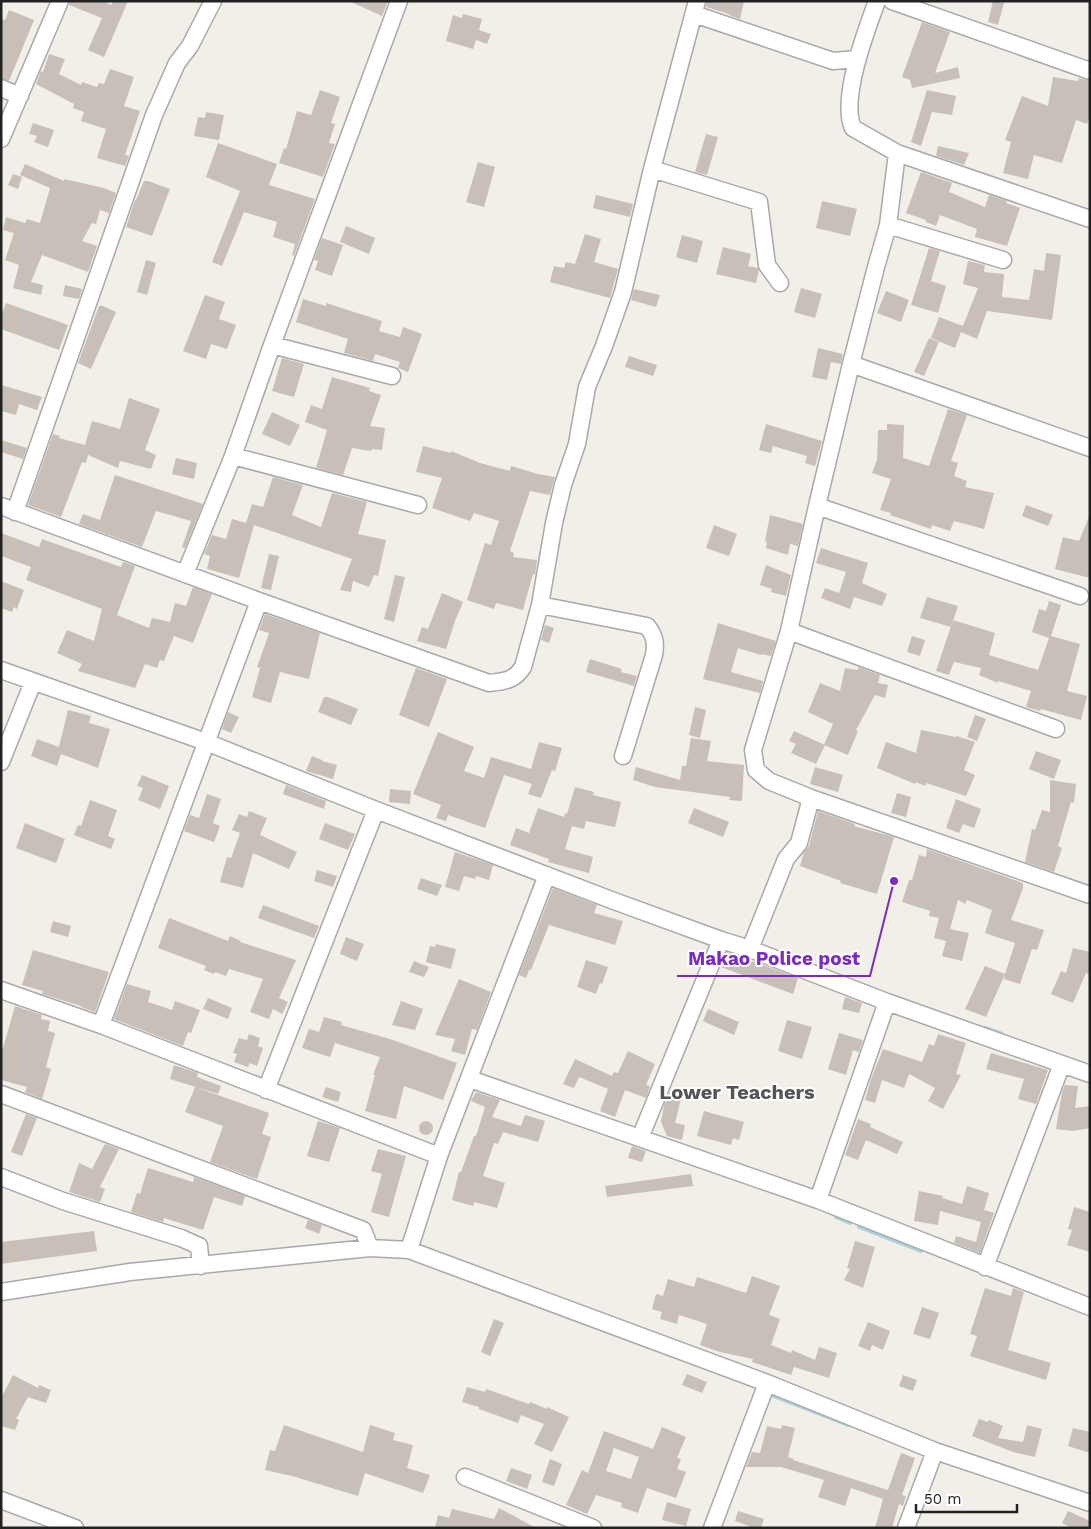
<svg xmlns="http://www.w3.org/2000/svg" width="1091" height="1529" viewBox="0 0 1091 1529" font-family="'Work Sans',sans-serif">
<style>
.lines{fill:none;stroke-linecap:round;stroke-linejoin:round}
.stream{stroke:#aad3df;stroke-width:4}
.building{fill:#c7bfb8;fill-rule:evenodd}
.minor-casing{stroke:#a9a9a9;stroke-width:19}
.minor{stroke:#fff;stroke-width:16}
.labels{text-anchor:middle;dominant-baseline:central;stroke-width:4;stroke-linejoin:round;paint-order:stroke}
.quarter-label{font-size:20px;font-weight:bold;fill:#555;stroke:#fff}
.leader{fill:none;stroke:#7b2cbf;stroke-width:2}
.callout-dot{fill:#7b2cbf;stroke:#fff;stroke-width:2}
.callout-label{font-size:19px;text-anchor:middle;font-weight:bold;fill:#7b2cbf;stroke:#fff;stroke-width:4;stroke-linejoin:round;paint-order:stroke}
</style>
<rect width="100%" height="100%" fill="#f2efe9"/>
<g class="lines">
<path class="stream" d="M985,1028l17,6
M836,1217l14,6
M859,1227l62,24
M771,1395l77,30"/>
</g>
<path class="building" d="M70,1h33l8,4 2,-4h15l-24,56 -16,-7 14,-32 -33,-13z
M349,1h39l-6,15z
M707,1h37l-4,18 -11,-4v-1l-23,-7z
M993,1l11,2 -6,22 -10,-3z
M9,10l25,10 -25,61 -8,-3v-59l4,1z
M463,14l19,5 -3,11 12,4 -4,10 -11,-4 -3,9 -27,-8 7,-26 9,3z
M922,22l28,10 -15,41 23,-6 2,11 -48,10 -2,-8 -8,-3z
M49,54l16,5 -6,15 22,11 1,-3 15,5 2,-4 5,1 6,-15 24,8 -10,29 16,5 -15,44 4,1 -4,10 -28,-8 9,-29 -25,-8 3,-9 -11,-4 1,-4 -38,-20 5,-13 2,1z
M1053,77l25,4 1,-3 11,3v35l-3,8 -11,-4 -14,43 -28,-8 -6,24 -25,-6 8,-31 -6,-2 17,-44 26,10z
M320,90l20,7 -9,26 4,1 -6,19 6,1 -12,33 -44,-14 5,-15 2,1 11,-38 14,4z
M927,90l29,6 -4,19 -20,-3 -11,34 -10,-4z
M206,112l18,3 -5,25 -25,-4 4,-19 7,1z
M33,123l21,7 -6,17 -14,-5 3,-6 -8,-2z
M706,134l12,3 -11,38 -12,-3z
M218,143l59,21 -8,21 46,14 -21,57 -2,-1 3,-11 -22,-7 4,-15 -33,-10 -22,54 -10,-4 28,-71 -34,-14z
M938,146l31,7 -5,12 -28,-9z
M478,162l17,5 -11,40 -18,-5z
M25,164l39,17v-2l40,9 12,5 -7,20 -9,-3 -4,14 -4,-1 -10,18 15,5 -9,26 -46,-17 -11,27 12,3 -2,10 -28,-7 6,-23 -14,-5 9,-27 -11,-3 3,-13 19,6 2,-4 13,4 10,-35 -30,-13z
M921,172l31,11 -3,9 36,15 4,-12 18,6 -1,2 14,5 -13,38 -32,-9 2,-8 -37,-14 -4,11 -10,-4v-2l-20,-7z
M13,174l9,3 -4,12 -10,-4z
M144,181h4l22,8 -18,47 -26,-9 9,-27h1z
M596,195l37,9 -3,13 -37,-9z
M822,201l35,8 -7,27 -34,-8z
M346,226l29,12 -6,16 -29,-12z
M585,234l16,5 -7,23 24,7 -8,29 -60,-16 4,-16 10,2 2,-6 9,2z
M682,235l21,6 -6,22 -21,-6z
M322,238l21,7 -11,31 -17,-6 3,-9 -4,-1z
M723,247l28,7 -3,12 10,2 1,2 -3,13 -40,-9z
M929,248l11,3 -9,30 15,5 -8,27 -27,-8z
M1046,253l15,2 -9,65 -65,-9 -10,28 -16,-7 -6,16 -24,-10 8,-21 24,9 15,-38 -15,-4 5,-23 17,4 -1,7 20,2 -2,23 27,3 5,-31 10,2z
M146,260l10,3 -9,32 -10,-3z
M65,285l17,4 -3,10 -16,-3z
M801,288l21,6 -7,24 -21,-6z
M634,289l26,6 -4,12 -25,-7z
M886,291l23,9 -8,22 -24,-9z
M205,295l20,7 -6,17 17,6 -9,24 -16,-5 -5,15 -23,-8z
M303,299l23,7v-3l56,18 -3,10 21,6 3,-10 19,7 -14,38 -10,-4 2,-6 -25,-8 -2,7 -29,-8 4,-14 -52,-17z
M6,303l62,22 -9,25 -58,-21v-12z
M99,306h4l13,6 -25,57 -13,-6z
M929,338l10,4 -15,34 -10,-4z
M818,348l25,6 -2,10 -10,-2 -4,18 -15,-3z
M629,356l28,9 -4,11 -28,-9z
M282,358l22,6 -10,33 -22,-6z
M332,377l38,11 -1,3 12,4 -11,31 15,2 -3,22 -10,-1 -1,2 -19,-3 -9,27 -27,-7 11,-38 -22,-8 6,-17 11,4z
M1,385l41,12 -5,13 -18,-6 -3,11 -15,-4z
M129,398l31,11 -15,41 11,5 -5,14 -31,-8 -2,7 -30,-13 -2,8 -4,-1 -21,55 -33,-12 25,-71 7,2 -1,2 26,7 7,-24 28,8z
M948,409l19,6 -16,46 7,2 -4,13 13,5 -2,6 29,6 -10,36 -30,-8 -4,10 -18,-6 -1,4 -41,-14 1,-2 -11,-3 11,-31 -19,-6 5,-13 1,-30h9v-6l17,1 -1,33 26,8z
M272,412l28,13 -10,21 -28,-12z
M766,424l56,17 -7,25 -10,-3 2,-7 -34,-10 -2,7 -12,-3z
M1,440l26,8 -4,11 -22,-7z
M423,446l28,7v-2l29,12 30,8 1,-5 27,8 17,3 -5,18 -20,-4 -20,60 4,2 -1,4 24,3 -2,15 -2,-1 -10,36 -27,-7 -2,6 -27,-9 18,-57 6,2 8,-24 -25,-8 -4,8 -38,-13 10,-30 -26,-6z
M176,458l21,5 -3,16 -22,-5z
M115,475l88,29 -18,44 -3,-1 9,-26 -35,-10 -14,36 -63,-23 4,-10 17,6z
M273,477l30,8 -11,30 29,12 11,-34 35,9 -9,32 28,6 -8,36 -4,-1 -5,12 -16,-6 -2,11 -11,-2 12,-31 -98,-34 -15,53 -32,-9 3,-13 -6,-2 8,-19 14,4 6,-20 18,5 -4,-1 6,-19 11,3z
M1026,505l27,10 -5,11 -26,-10z
M770,515l33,9 -5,22 -8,-2 -2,11 -22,-7 1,-6 -2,-1z
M1089,517l1,61 -35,-9 8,-32 16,4z
M714,525l23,9 -8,22 -23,-8z
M1,533l38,14 3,-8 79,28 2,-5 12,4 -18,49 32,13 3,-10 18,4 5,-19 11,3 7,-19 19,7 -19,49 -19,-7 -10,25 -4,-1 -3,8 -12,-4 -10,24 -57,-17 4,-7 -25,-11 10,-23 27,11 8,-32 -76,-29 5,-13 -30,-11z
M821,548l47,15 -6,20 25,11 -5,12 -28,-9 -4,12 -29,-11 4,-10 14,5 7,-21 -30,-9z
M269,554l10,2 -8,34 -10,-2z
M766,565l25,10 -5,21 -15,-4 1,-3 -12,-4z
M395,575l10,2 -11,45 -10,-3z
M1,581l23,9 -7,19 -3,-2 -2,5 -11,-4z
M442,593l21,9 -8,19 -9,28 -29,-8 5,-14 6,2z
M927,597l31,9 -7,21 -31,-9z
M1049,601l12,4 -10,31 29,8 -13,47 20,5 -6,24 -40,-11 -1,2 -14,-4 5,-16 -33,-10v2l-19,-8 2,-7 -27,-6 -5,13 -13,-4 17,-51 42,13 -6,22 49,15 11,-32 -17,-6 7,-23 7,2z
M265,614l55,19 -11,46 -29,-7 -9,31 -19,-6 8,-29 -3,-1 12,-34 -10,-3z
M718,623l58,18 -5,15 -10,-2v1l-23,-7 -7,24 32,9 -3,12 -57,-14z
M545,625l9,3 -5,15 -8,-3z
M912,636l13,4 -5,16 -13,-4z
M590,659l32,10 -1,3 16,4 -3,10 -48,-14z
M858,667l22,8 -2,8 10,2 -3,13 -10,-3 -19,35 2,1 -10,24 -24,-10 9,-21 -25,-12 12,-29 20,8 5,-23 13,2z
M416,668l31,11 -18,48 -30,-12z
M324,697h4l30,12 -7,16 -33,-13z
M695,707l11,3 -6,28 -11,-3z
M68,710l23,6 -2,7 21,6 -12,39 -37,-14 -4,12 -26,-10 6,-17 22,8z
M228,712l11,5 -8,16 -9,-4z
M975,715l11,4 -9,22 -10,-4z
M921,730l35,7 1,-1 18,6 -11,28 11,5 -9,21 -40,-13 -1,3 -9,-4 -1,2 -38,-16 9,-26 30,11z
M794,731l31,14 -9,19 -25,-11 5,-9 -7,-3z
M438,732l36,15 -10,24 20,7 7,-21 40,12 8,-27 23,6 -7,23 -3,-1 -11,28 -13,-4 4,-10 -28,-9 -19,53 -37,-13 -2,6 -10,-3 5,-13 -28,-11z
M691,738l20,3 -4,20 37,4 -2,36 -13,-1 1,-3 -75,-10 -22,-7 3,-13 44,13 2,-14h4z
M1036,751l25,9 -7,19 -25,-10z
M312,756l10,4v1l15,4 -4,14 -27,-8z
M815,767l28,8 -5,17 -28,-8z
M142,775l27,11 -9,23 -22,-9 5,-12 -6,-2z
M1050,780l26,4 -2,19 -3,-1 -13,44 4,2 -8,24 -29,-10 7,-33 3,1 7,-20 8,2z
M286,785l40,16 -2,8 -41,-15z
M575,787l19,5 -1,3 28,7 -6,25 -29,-6 -2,8 -12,-3 -7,23 28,8 -4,16 -41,-11 1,-3 -39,-14 6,-17 13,5 9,-25 26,9 1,-4 2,1z
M390,789l21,2 -1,13 -21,-2z
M897,793l14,4 -5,20 -15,-4z
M207,794l14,5 -8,24 7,3 -6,16 -30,-11 6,-16 9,3z
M956,799l25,10 -7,19 -11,-4 -4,9 -13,-5z
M90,800l27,10 -9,26 7,3 -4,10 -37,-14 4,-10 3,1z
M694,808l35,14 -6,15 -35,-14z
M249,811l18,7 -7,17 37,17 -8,17 -36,-16 -10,35 -23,-6 7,-25 4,1 9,-25 -8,-3 7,-16 8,3z
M818,811l37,13 -1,2 40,11 -17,57 -37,-11 1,-2 -41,-15 4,-14 5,-6z
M25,823l40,16 -9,24 -40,-15z
M325,823l30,11 -7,16 -29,-11z
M927,849l96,34v5l-12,32 33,10 -7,20 -5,-1 -12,35 -16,-5 1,-5 -19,43 -21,-8 20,-43 20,8 10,-31 -30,-10 7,-23 -25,-10 -2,4 -7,-4 -8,29 19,4 -7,28 -20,-5 4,-15 -12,-3 5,-20 -10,-2 1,-5 -28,-9 7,-22h3l7,-25 7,2z
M455,852l38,13 -4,15 -13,-4 -1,3 -11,-3 -5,15 -14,-4z
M317,870l20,6 -4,11 -19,-6z
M421,878l21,7 -5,11 -20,-7z
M553,888l44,17 -3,8 29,8 -8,24 -66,-20 -18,45h-2l-3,8 -7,-3z
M263,905l56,21 -5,12 -56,-20z
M169,918l59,23 2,-5 11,5 -1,1 56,18 -17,38 9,4 -6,12 -9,-5 -4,10 -19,-7 13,-33 -34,-10 -3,7 -11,-4 -1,2 -10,-4 2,-4 -48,-18z
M53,921l18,5 -3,11 -18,-5z
M346,937l18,7 -7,17 -17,-7z
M436,944l20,5 -5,20 -25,-7 4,-16 5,1z
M1073,948l17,4v23l-4,-2 -13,30 -22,-9 10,-23 5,2z
M33,950l76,22 -14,40 -14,-5v-1l-39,-12 1,-3 -21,-6z
M727,952l71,26 -5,16 -72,-27z
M586,960l22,7 -6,17 -2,-1 -4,11 -19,-7z
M414,961l15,6 -5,10 -15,-5z
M459,979l32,13 -14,38 -5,-1 -7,26 -14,-4 4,-12 -20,-4z
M127,984l24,7 -3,11 24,8 3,-9 25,9 -9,23 -3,-1 -5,14 -69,-27z
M845,997l17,6 -3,10 -17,-4z
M208,998l24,10 -4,11 -25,-10z
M401,1001l22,8 -8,21 -23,-5z
M15,1006l27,9 -1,4 9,2 -2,10 7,2 -9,34 5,2 -9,30 -17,-7 2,-5 -26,-7v-25z
M708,1009l31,13 -5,13 -31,-14z
M324,1017l18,5 -1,3 49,14 67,24 -14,37 -39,-14 -8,33 -31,-8 10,-36h-2l7,-18 -45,-14 -5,14 -28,-9 7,-19 10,3z
M787,1020l25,7 -10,32 -24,-8z
M839,1033l24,7 -4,12 -6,-2 -7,25 -18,-6z
M249,1034l11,4 -2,8 5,2 -6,18 -7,-3 -2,4 -14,-5 3,-8 -4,-1 6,-15 8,2z
M938,1034l28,9 -10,31 5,1 -18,34 -15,-8 7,-13 -26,-14 -5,14 -22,-8 -7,23 -10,-3 6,-21 12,-30 39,13 7,-18 5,2z
M628,1051l27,13 -9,21 4,1 -4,12 -21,-8 -10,27 -15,-6 8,-22 -29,-12 -5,11 -11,-4 12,-25 37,17 2,-4 4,1z
M991,1053l57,17 -12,34 -18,-5 6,-20 -38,-10z
M174,1065l24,8 -1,4 24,9 -3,8 -48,-15z
M1065,1085l13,1 -3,22 15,-2v22l-17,3 -17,-2 6,-37z
M195,1087l74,26 -7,21 9,3 -14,42 -47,-17 13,-36 -38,-14z
M326,1087l15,5 -3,10 -16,-5z
M476,1092l24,8 -8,17 29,9 4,-11 20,6 -7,21 -35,-10 -5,12 -4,-1 -11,33 22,7 -8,25 -23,-6 -1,4 -21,-6 7,-28h2l13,-36h2l9,-29 -14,-6z
M670,1092l12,3 -7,28 10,2 -3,15 -15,-4 -6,-14 3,-17z
M704,1111l40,11 -5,18 -6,-2 -2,7 -34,-9z
M26,1114l11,4 -15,38 -11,-4z
M858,1119l13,5 -1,3 33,15 -6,12 -31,-14 -8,20 -13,-5z
M318,1121l22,7 -11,34 -22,-6z
M419 1128a7 7 0 1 1 14 0a7 7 0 1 1-14 0Z
M105,1144l14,5 -19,38 5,2 -5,13 -31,-10 10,-29 13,6z
M632,1146l14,5 -4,11 -14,-4z
M378,1149l28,7 -17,61 -18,-5 11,-38 -11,-3z
M148,1168l45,14 1,-5 51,19 -3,10 -28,-9 -11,33 -39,-12 -1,4 -32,-10 6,-19 3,1z
M691,1174l2,12 -86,11 -2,-11z
M967,1186l22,7 -5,17 10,3 -14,40 -26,-10 2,-7 20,6 5,-20 -41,-11 -2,14 -24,-4 5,-30 24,5 -1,2 20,6z
M1074,1207l16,5v40l-23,-7 5,-15 -4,-1z
M308,1220l14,5 -3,9 -14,-6z
M94,1231l3,20 -96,13v-22z
M855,1241l20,6 -12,41 -19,-8 6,-11 -3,-1z
M752,1276l28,10 -11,29 11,4 -9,26 20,8 1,-3 23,10 4,-13 18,6 -8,25 -35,-11 -3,8 -39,-13 1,-3 -33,-7 -20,-7 7,-21 -28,-9 -2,9 -17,-5 2,-7 -10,-3 4,-15 7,2 5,-17 26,8 3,-10 49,16z
M985,1288l26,8 2,-8 11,4 -16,58 43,13 -5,17 -76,-24 7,-20 -7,-2z
M922,1307l17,6 -9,26 -17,-5z
M494,1319l10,4 -14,33 -9,-4z
M868,1322l22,9 -7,19 -11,-5 -2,6 -12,-5z
M687,1374l20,8 -5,11 -20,-8z
M13,1375l25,13 1,-3 12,5 -5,13 -18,-6 -12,22 3,1 -4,10 -14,-4v-28z
M903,1375l14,5 -4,11 -14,-5z
M467,1387l18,5 1,-3 43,15 1,-2 17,7v-2l22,10 -17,35 -18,-8 10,-20 -23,-9 -3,8 -39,-14v-2l-17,-5z
M979,1419l9,3 1,-2 14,6 -5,12 25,4 4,-17 15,4 -7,28 -22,-5 -41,-16z
M284,1425l79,27 7,-27 25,8 -2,7 20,5 -6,23 23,7 -7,18 -58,-20 -7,23 -66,-20 -27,-6 5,-20 5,1z
M782,1425l13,3 -7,29 6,2 -1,1 95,30 13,-37 14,5 -13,37 4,1 -3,10 -4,-2 -7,24h-17l8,-29 -32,-11 -6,18 -27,-9 6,-17 -43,-13h-35l6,-15 8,1 7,-27 14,3z
M662,1427l24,10 -9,21 4,1 -4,10 9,3 -10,26 -29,-10 -9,25 -17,-6 1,-4 -26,-8 -9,19 -21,-9 16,-35 6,3 16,-42 49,18zM614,1448l25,9 -8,22 -25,-8z
M1073,1428l17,4v21l-22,-7z
M550,1459l12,5 -8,22 -12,-4z
M511,1468l21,7 -5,14 -21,-8z
M667,1502l24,7 -5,17 -24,-6z
M499,1508l37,20h-101l3,-13 11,3 3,-9 42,10z
M738,1511l26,8 -3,9h-6l-20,-7z
M1068,1511l22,10v7h-18l-10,-5z"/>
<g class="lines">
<defs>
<path id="minor" d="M877,1c-11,30 -37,98 -24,127l44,25 193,66
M892,1l198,70
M694,14l139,47 24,-2
M1,88l19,8
M1,139l59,-138
M897,153l-9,72 -12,42 -25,97 -34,142 -28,125 -36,119 3,20 13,11 42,17 279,97
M652,169l107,33 8,63 13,18
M888,225l115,35
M272,345l120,31
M851,364l239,84
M233,456l185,49
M1,506l258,95 -158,424
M817,506l263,90
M15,512l139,-397 23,-52 13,-17 23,-45
M185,574l48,-118 39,-111 127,-344
M259,601l230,82c16,-2 25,-2 34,-16l17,-62 14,-82 9,-38 14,-41 10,-57 17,-41 19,-54 29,-123 45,-168
M540,605l107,21c8,10 9,17 7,29l-31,101
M789,631l267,98
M1,670l205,72 170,68 238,91 107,39 29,9 137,53 203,72
M1,762l32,-80
M750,949l36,-90 13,-16 12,-45
M1,990l100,35 338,131
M470,1079l348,121 272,107
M266,1090l110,-280
M1,1094l362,136 7,18
M640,1138l81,-198
M1,1177l62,24 118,37 18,8 2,20
M818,1200l69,-198
M409,1250l358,133 168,68 155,52
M985,1267l77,-203
M1,1292l129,-20 240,-24 39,2 30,-94 108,-281
M465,1477l128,51
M1,1500l74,28
M712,1528l55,-145
M906,1528l29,-77"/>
</defs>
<use href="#minor" class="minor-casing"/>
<use href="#minor" class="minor"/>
</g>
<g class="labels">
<g class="quarter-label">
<text x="737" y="1092">Lower Teachers</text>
</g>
</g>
<path class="leader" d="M894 881L870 976H677"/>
<circle class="callout-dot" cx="894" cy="881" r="5"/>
<g class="callout-label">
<text x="774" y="965">Makao Police post</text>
</g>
<rect width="1091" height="1529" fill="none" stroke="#222222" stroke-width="5"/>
<path d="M916 1504v8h101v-8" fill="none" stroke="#222222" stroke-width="2.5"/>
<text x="924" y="1504" font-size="15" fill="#222222" stroke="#ffffff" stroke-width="4" paint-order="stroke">50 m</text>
</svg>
